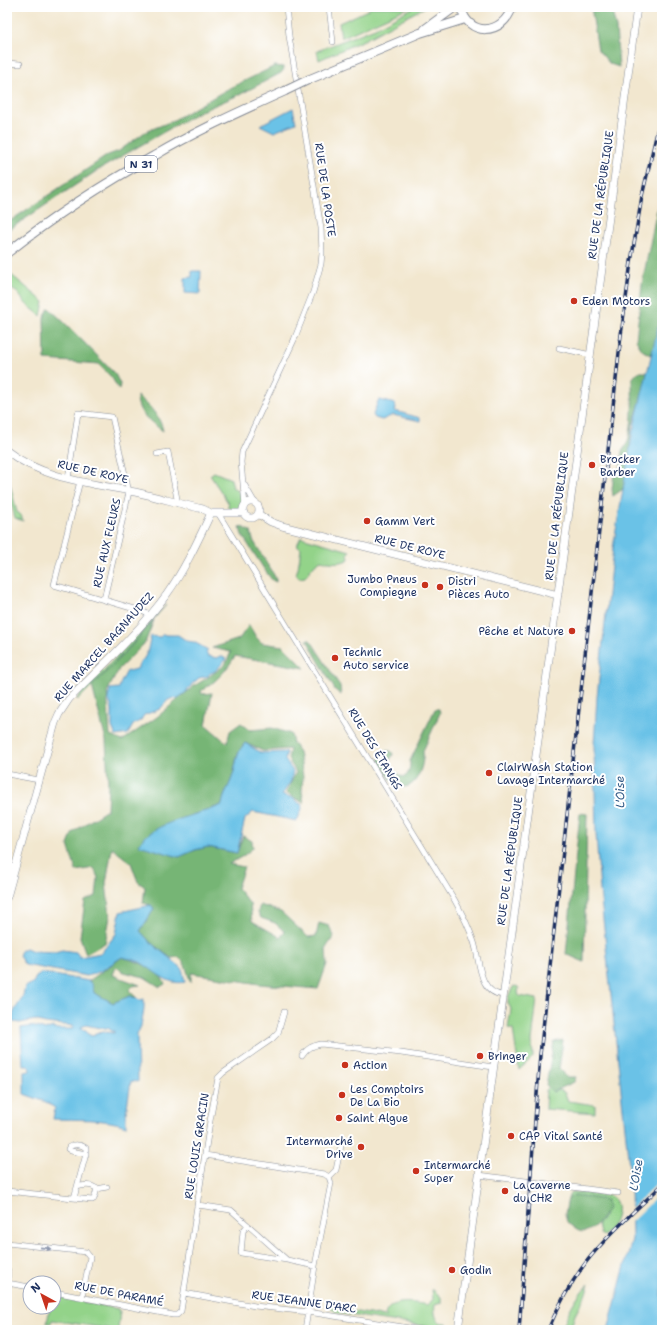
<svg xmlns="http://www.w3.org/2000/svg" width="669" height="1337" viewBox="0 0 669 1337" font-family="'Shantell Sans',sans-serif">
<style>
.green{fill:#93d389;stroke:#578174}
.forest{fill:#76b575;stroke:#48726a}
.water{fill:#6ac2e7;stroke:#4278a2;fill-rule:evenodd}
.pier{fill:#f2e7cf}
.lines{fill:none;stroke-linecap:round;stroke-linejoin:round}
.street-casing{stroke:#868b96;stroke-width:6}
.secondary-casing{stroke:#868b96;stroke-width:8}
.primary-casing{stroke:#868b96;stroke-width:10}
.street{stroke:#fff;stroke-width:5}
.secondary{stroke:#fff;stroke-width:7}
.primary{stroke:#fff;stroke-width:8}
.rail-casing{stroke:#1b2f5e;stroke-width:3.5}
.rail{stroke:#fff;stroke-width:2;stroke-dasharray:6;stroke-linecap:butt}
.primary-bridge-casing{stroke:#868b96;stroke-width:10;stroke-linecap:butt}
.primary-bridge{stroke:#fff;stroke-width:8}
.oneway{fill:#8d97ae}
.poi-dot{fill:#c8321e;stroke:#fff;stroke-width:1.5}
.labels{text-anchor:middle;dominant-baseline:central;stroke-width:4;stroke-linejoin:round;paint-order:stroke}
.shield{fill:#fff;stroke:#5f6d8e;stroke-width:1}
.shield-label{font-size:10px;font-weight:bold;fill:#1b2f5e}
.street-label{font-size:11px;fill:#1b2f5e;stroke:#fff}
.poi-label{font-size:11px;fill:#1b2f5e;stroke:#fff;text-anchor:start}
.water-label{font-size:12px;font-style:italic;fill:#335b87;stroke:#fff}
</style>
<rect width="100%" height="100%" fill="#fff"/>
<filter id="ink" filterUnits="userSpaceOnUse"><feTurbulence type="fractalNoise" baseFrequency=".025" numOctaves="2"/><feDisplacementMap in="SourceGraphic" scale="8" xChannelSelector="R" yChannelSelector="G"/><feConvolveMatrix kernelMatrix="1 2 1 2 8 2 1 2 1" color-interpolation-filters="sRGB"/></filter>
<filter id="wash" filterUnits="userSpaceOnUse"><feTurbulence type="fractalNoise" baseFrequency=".012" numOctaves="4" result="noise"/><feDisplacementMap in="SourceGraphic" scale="16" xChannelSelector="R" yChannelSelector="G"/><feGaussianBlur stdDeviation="0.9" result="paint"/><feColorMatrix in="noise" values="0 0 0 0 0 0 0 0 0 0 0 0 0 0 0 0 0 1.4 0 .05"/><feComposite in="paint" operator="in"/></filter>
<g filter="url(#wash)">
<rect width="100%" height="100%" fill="#f2e7cf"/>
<path class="green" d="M370,7h39l-68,31 -2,-15 31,-14z
M414,7h11l-61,33 -45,20 -2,-9 58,-23z
M9,273l35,29 -3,14 -16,-13 -7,-10 -10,-6 -1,-10z
M7,472l10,40 4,3 2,6 -8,-3 -8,-30z
M214,472l17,7 2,9c9,5 13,10 7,20 -5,2 -9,2 -13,-1l2,-3 -19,-29z
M301,537l49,14 -2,2 1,6c-8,5 -20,4 -28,1l-6,4 -10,13 -6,1 -3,-4 2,-6 3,-20 -4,-3z
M166,605l-33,38 -55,57 -1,-2z
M517,986l2,2 -1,4 1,4 18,3 -5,42 1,16 -14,13 -6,-41 -5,-1 3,-19 -3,-6v-6l5,-10z
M549,1087h4l3,4 4,-1 5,3 3,8 27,4v8l-50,-4 1,-19z
M574,1192l36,4c10,4 8,19 4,27 -2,4 -7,9 -10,13l-4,-2 -2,-10 7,-9 -30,-20 -7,3 2,-5z
M589,1284l-4,12 -10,19 -5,15h-8c5,-17 14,-35 27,-46z
M432,1289l9,8v6l-6,2c-1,4 0,15 5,17 2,1 5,1 7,1v4l-3,2 -107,-16 -7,-6v-7h4l4,4 8,6 41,7 -2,-2c5,-18 30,-12 43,-10l5,-6z
M54,1296l65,13 1,2 -2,19 -66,-10 -1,3h-4l3,-16h4z"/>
<path class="forest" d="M591,7h20l5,21 3,39 -9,-3 -12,-14z
M275,66l8,1 1,2 -3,4 -40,21 -42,18 -56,32 -48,28 -88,59v-8l101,-68 11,-4 26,-19 27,-11 54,-31z
M662,184v144l-6,22 -6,5 -8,-5 -6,-10 6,-56z
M49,308l19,18 47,48 5,10 -1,6 -7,-12 -13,-14 -54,-4 -1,-42z
M638,372h12l-18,55 -2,15v15l-7,32 -10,7 -1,-7 2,-16 7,-7 1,-15c13,-13 10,-55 10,-72z
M137,396c11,8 24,21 26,35 -13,-10 -26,-17 -26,-35z
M241,526l10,6 2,8 21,35 2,5v2l-4,-2 -8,-11 -22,-34 -2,-7z
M154,620l-9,23 -26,26 -12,23 3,43 12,6 35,-24 37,-31 13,-8 18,-13 6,-13 -19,-4 27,-9 10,-14 7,12 6,6 21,3 22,22 -70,-12c-9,15 -19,26 -34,35l1,3 10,-1 -6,32 21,18 3,-12 11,-8 9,7 22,-2 19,6 2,9 6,9 4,24 -1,15 2,12 -18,-10 10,-21 -8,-13 2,-10 -27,2 -18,-8c-11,12 -8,21 -13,35 -4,11 -8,15 -10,27l-45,15 -37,25 39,12 16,-7 13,-3 29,6 6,-17 9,5 1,7 -10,8 -14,8 15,3 -7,21 13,16 2,17 28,16 5,-5 -10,-9 -14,-5 -3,-6 2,-7 21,7 27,25 8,-1 3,-13 10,3 5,10 -8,12 1,16 -9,25 -59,-5 -68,-11v10c-4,-9 -4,-19 -12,-26l-8,1 -20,-15 -11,-12 14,-22 -3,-4 -8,-2 2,-16 -7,-5 -7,-19 -19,-15 -6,35 4,34 -5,26 -19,11 -6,-17 5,-36 11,-5 2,-18 -4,-10 -18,3 -8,-26 5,-13 34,-22 1,-27 -2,-42 -14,-55 42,-43z
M307,640h3l3,4 27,42 1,9 -6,-5z
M435,709h4l1,4 -17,38c2,15 -9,47 -29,32 -5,-4 -11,-17 -15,-23l6,-9h6l2,3 -4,8c3,6 8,14 16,15 5,-5 5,-9 5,-16z
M580,813l7,1 -3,148 -18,-8z
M122,957c14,4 38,12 43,27l-5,3 -16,-10 -20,-5 -8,-5 -3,8 27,10 -7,1 -4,4 8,8 -7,-2 -17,7 -19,-10 -2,-8 -3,-4z
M563,1040l-4,29 4,3 3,5h10l-2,5 -21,10 -7,-7 8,-43z
M575,1195l31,5 2,8c-5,9 -18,30 -31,22 -3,-2 -7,-5 -10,-8l-2,-8 3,-16z"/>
<path class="water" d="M293,108l3,15 -22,9 -14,-7z
M192,271h9l-1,23 -15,-1v-15l7,-1z
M662,311v1019h-54l24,-91 -1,-54 -31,-295 -4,-56 -2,-89 3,-48 16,-149 20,-117z
M380,400l15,4 1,4 -1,3 25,7v3l-27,-6 -11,5 -7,-2 -2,-3 5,-14z
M163,634l3,1h12l9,6 7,1 14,8 -2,2 2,4 9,2 4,-2 5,3c-2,3 -7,8 -10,11 -3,3 -6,2 -8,6l-9,2 -7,6 -6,8 -9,7 -4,-1 -5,2 -8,9 -16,6 -3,5 -8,5 -5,9 -12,2 -4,-9v-18l-4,-11 2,-9 9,-1 2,-6 6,-11 10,-2 4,-8 2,-1 4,-7 4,-17 9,1z
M245,743l16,10 26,-1 -2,8 8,11 -2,10 -9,14 11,3 10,8 -6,15 -44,-9 -8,7 -8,34 -29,-6 -13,3 -16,7 -40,-12c12,-23 61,-30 83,-40 2,-12 6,-16 10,-27 5,-14 3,-23 13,-35z
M151,905l3,4 -14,22 11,12 31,25 3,14c-18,4 -31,-12 -45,-20 -5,-3 -12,-3 -18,-5l-21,14 -14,5 -62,-11 -6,-9 2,-6 5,-2 7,3 22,1 7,-2 14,2 4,5 21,-4 15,-19 4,-22z
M42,973l47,8 3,4 2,8 19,10 17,-7 10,4 4,-1v10l-3,17 -4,9 1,47 -7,-1 -5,32v13c-22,-8 -49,-6 -73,-7l2,-11 -9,-6 -22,-8v-22l6,-1 -1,-5h-6l-2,-38c13,-2 12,-2 24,2l8,-3v2h20l1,-3 -29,-3 -10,-3 -15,3 -7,-1c-1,-11 3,-13 8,-22 2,-3 3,-9 4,-13l8,-4 3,-6zM86,1025l14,3h9l2,3h3v2l-9,-1 -10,1 -1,3 -5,-1 -3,-5 -5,-1v-2z"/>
<path class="pier" d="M662,1179v13l-32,31 -1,-12z"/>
</g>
<g filter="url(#ink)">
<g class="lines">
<defs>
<path id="street" d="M329,7l4,35
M7,63l13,1
M559,348l32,7
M157,454l11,-2 10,52
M68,479l10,-66 34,4 17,75 -25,107
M80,481l-26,104 84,25 8,3 4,3
M244,484l11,19
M245,505l-4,-43 1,-10 52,-112 19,-48 8,-28 1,-11 -1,-25 -32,-192 -3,-29
M218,513l236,386c8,14 15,28 20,43 6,18 4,51 29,53
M7,774l32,6
M7,865l8,2
M302,1056c5,-8 10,-10 19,-12l80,9 92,14
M205,1155l119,19 5,3
M479,1175l139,18
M329,1177l7,-7 5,-24
M77,1187c6,-2 15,-3 20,2
M7,1191l85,9 2,-1 3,-10 10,-2
M74,1198l12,-44v-6c-5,-4 -12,-4 -17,-1l-1,2 3,2 15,3
M198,1205l33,5 56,50
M248,1225l-5,6 -2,22 46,7 28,6
M7,1243l79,9 4,5 -8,40
M7,1283l23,4
M54,1292l119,23h4l4,-4 29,-190 8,-43 5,-5 49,-34 6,-6 6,-21
M184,1293l71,13 53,6 114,18
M305,1330l10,-64 16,-83 -2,-6"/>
<path id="secondary" d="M7,451c36,28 84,32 128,41 23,5 45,12 68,17l8,4h33
M243 510a8 8 0 1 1 16 0a8 8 0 1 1-16 0Z
M258,514l13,8 11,4 276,69
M7,897l48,-174 4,-9 10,-15c34,-34 70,-67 98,-105 18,-25 31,-54 44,-81
M7,1271v12
M458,1330l157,-1157 22,-166"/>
<path id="primary" d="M461,7c6,30 42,29 51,0
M425,29l30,-22
M310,79l110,-46 45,-14
M7,253c46,-36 96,-69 147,-97 42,-25 87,-45 131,-65"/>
</defs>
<use href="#street" class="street-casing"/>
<use href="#secondary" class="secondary-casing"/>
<use href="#primary" class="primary-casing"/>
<use href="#street" class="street"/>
<use href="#secondary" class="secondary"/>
<use href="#primary" class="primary"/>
<defs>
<path id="rail" d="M519,1330l21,-275 81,-720 10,-73 11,-66 20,-85
M548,1330c10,-24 23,-48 39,-69 22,-28 50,-52 75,-76"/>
</defs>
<use href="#rail" class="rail-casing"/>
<use href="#rail" class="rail"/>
<defs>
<path id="primary-bridge" d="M285,91l25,-12"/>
</defs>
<use href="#primary-bridge" class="primary-bridge-casing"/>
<use href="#primary-bridge" class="primary-bridge"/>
</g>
<defs><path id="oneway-solid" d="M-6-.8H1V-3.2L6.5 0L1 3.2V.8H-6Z"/></defs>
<use class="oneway" href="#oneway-solid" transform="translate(46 1248) rotate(6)"/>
</g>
<g class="poi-dot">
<circle cx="574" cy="301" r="4"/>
<circle cx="592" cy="465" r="4"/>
<circle cx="367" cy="521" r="4"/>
<circle cx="425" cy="585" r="4"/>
<circle cx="440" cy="587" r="4"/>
<circle cx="572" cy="631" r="4"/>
<circle cx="335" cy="658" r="4"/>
<circle cx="489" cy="773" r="4"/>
<circle cx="480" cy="1056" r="4"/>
<circle cx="345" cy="1065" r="4"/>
<circle cx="342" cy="1095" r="4"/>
<circle cx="339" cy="1118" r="4"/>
<circle cx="511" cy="1136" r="4"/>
<circle cx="361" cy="1147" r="4"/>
<circle cx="416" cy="1171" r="4"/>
<circle cx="505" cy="1191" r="4"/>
<circle cx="452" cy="1270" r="4"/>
</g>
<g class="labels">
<rect class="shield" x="125" y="156" width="32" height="16" rx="3"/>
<g class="shield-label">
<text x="141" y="164">N 31</text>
</g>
<g class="street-label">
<text transform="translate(325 190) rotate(82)">RUE DE LA POSTE</text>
<text transform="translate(601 195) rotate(-82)">RUE DE LA RÉPUBLIQUE</text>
<text transform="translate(93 472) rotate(13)">RUE DE ROYE</text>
<text transform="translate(557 516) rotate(-83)">RUE DE LA RÉPUBLIQUE</text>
<text transform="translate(107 543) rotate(-77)">RUE AUX FLEURS</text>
<text transform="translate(410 547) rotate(14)">RUE DE ROYE</text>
<text transform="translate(104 647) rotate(-48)">RUE MARCEL BAGNAUDEZ</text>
<text transform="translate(375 749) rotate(59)">RUE DES ÉTANGS</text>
<text transform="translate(510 861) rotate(-82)">RUE DE LA RÉPUBLIQUE</text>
<text transform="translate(197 1146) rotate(-81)">RUE LOUIS GRACIN</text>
<text transform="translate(119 1294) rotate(11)">RUE DE PARAMÉ</text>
<text transform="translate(304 1302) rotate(8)">RUE JEANNE D'ARC</text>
</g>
<g class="poi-label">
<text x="582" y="301">Eden Motors</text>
<text x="600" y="459">Brocker<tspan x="600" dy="13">Barber</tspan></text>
<text x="375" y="521">Gamm Vert</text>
<text x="417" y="579" text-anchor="end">Jumbo Pneus<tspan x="417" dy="13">Compiegne</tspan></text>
<text x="448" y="581">Distri<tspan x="448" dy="13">Pièces Auto</tspan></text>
<text x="564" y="631" text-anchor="end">Pêche et Nature</text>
<text x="343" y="652">Technic<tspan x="343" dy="13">Auto service</tspan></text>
<text x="497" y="767">ClairWash Station<tspan x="497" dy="13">Lavage Intermarché</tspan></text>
<text x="488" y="1056">Bringer</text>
<text x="353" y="1065">Action</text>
<text x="350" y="1089">Les Comptoirs<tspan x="350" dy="13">De La Bio</tspan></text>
<text x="347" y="1118">Saint Algue</text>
<text x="519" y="1136">CAP Vital Santé</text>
<text x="353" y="1141" text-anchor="end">Intermarché<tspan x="353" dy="13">Drive</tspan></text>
<text x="424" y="1165">Intermarché<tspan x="424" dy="13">Super</tspan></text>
<text x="513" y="1185">La caverne<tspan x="513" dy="13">du CHR</tspan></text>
<text x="460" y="1270">Godin</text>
</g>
<g class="water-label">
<text transform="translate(620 792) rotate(-91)">L'Oise</text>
<text transform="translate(636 1175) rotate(-80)">L'Oise</text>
</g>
</g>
<rect width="669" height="1337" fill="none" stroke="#fff" stroke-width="24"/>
<g transform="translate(42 1295) rotate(320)"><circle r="19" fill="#ffffff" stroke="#a4acbf"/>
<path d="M0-3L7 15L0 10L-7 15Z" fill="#c8321e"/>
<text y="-6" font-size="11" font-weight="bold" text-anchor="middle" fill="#1b2f5e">N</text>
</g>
</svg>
